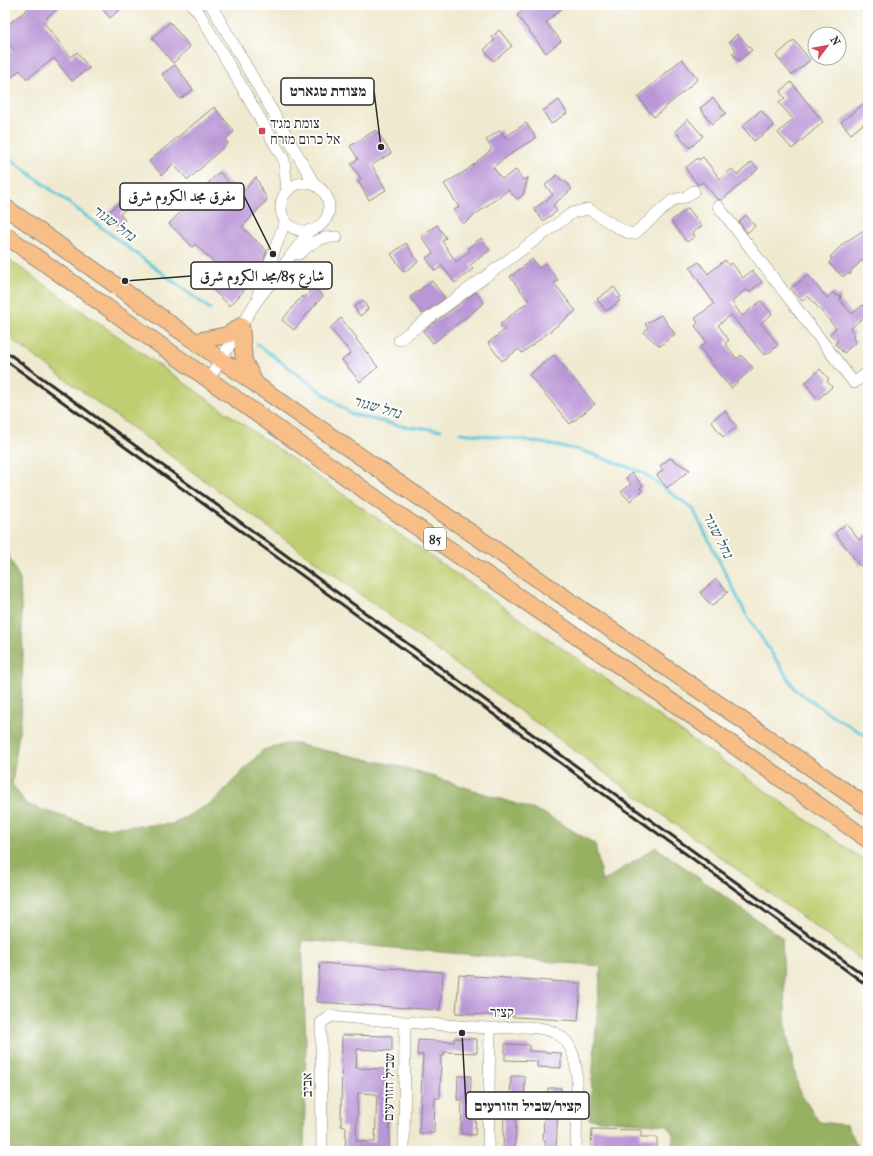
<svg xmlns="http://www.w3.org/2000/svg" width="873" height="1156" viewBox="0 0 873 1156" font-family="'IM FELL French Canon',Amiri,'Frank Ruhl Libre',serif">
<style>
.green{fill:#bfce71;stroke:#757c4e}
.forest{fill:#97b163;stroke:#616e47}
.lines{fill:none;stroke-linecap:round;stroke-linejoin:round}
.stream{stroke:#5fc8da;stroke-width:3}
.building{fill:#b996d6;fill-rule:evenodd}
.minor-casing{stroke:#8d8a7d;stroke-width:12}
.highway-casing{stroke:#8d8a7d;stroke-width:18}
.minor{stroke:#fff;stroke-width:11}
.highway{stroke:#f7be88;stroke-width:16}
.rail{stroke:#2b2b2b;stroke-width:3}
.poi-dot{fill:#d1495b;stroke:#fff;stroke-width:1.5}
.labels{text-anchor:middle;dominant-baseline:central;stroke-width:3.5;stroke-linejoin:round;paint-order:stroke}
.shield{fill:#fff;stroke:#6b6b6b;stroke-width:1}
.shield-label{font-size:13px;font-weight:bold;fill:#2b2b2b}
.poi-label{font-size:14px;fill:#2b2b2b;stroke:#fff;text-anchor:start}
.street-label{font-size:14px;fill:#2b2b2b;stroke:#fff}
.water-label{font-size:15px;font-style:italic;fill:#3d6268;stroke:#fff}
.leader{fill:none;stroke:#2b2b2b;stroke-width:1.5}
.callout-dot{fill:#2b2b2b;stroke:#fff;stroke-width:1.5}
.callout{fill:#fff;stroke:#2b2b2b;stroke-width:1.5}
.callout-label{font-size:15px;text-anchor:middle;font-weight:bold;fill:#2b2b2b}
</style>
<rect width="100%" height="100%" fill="#fff"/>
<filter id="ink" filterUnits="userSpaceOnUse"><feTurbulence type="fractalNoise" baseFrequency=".025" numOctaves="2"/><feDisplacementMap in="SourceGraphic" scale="8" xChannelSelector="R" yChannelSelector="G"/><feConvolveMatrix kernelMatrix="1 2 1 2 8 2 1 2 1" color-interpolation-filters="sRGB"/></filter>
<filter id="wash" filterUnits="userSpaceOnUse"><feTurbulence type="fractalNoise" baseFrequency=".012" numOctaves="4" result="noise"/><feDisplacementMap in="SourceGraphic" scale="16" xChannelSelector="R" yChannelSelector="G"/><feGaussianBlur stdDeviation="0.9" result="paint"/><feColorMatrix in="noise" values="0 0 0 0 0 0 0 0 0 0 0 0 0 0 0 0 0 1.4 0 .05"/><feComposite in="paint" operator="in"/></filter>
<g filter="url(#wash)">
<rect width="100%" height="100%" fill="#efe9cf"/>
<path class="green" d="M5,257l863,606v102l-863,-630z"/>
<path class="forest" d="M5,548l15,32 3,74 -2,63 -9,67 14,20 71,24 76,-4 40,-22 50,-52 28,-7 116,25 136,45 52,31 7,38 54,-35 126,91 4,92 13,61 20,31 28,3 12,26h-186v-17l-6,-9 -78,-6 12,-153 -299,-26 4,104 -2,107h-299z"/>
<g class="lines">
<path class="stream" d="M5,45l5,-4
M5,155l205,154
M257,344l94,70 50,12 40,4
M460,433l65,7 55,10 62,22 51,37 54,107 49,74 37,26 35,21"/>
</g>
<g id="blocks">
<path class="building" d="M27,5h36l-16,12 1,2 -4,4 27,34 6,-5 12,16 -17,13 -18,-23 -27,21 -7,-9 -15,12v-26l8,-7 -8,-11v-11l24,-19z
M99,5h26l-15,13z
M529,5h37l-20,17 15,19 -15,12 -29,-38z
M170,22l20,25 -17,16 -21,-25z
M499,30l13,16 -18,15 -10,-11 11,-10 -3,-3z
M737,34l15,16 -13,11 -7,-8 4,-3 -7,-8z
M794,40l16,20 -18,15 -16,-19z
M682,59l16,20 -44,38 -16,-20z
M175,65l18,25 -13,9 -18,-25z
M791,82l32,40 -31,27 -14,-16 15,-14 -14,-16 6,-5 -5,-6z
M713,98l13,15 -14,11 -12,-16z
M559,100l8,13 -16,11 -8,-13z
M868,100v20l-17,14 -10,-12z
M214,107l20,24 -9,9 3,3 -40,37 -15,-16 -11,11 -13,-14z
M761,110l13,16 -20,15 -12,-15z
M688,119l15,17 -13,12 -15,-17z
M526,123l10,15 -17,10 -26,19 9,12 14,-9 7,10 5,-2 -5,17 -6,4 -9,-9 -45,34 -9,-14 5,-3 -15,-23 23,-14 25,-21 -6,-9 14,-10 5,7z
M376,130l15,23 -19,12 14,25 -17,10 -11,-19 3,-2 -10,-15 7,-5 -8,-13z
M703,157l17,22 12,-10 5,6 15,-13 6,7 -36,31 -5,-1 -14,-17 -5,3 -13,-17 13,-10 1,2z
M219,172l21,23 16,-18 11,23 -25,27 25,24 -10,25 -27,30 -29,-27 15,-15 -21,-20 -2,3 -24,-23z
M557,175l6,7 2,-1 7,8 -19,16 4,6 -14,10 -9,-12 19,-14 -8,-10z
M133,192l5,7 -18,15 5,6 -7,6 -11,-13z
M688,208l14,18 -10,7 3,3 -8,6 -16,-21z
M746,215l9,11 -8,7 -8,-11z
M437,225l9,13 -4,3 14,21 14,-11 -2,-3 13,-10 9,12 -20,15 3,4 -18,14 -13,-17 -7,5 -9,-13 7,-5 -12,-17z
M864,230l4,5v33l-6,-8 -11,11v3h-5l-3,3 -14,-14 3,-4 -2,-2 14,-14z
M406,243l12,19 -14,10 -13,-18z
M532,259l7,9 6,-5 13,17 -4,3 22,28 -54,42 -3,-4 -17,12 -14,-18 17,-13 -5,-6 29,-23 -19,-24z
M725,260l4,5 3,-2 11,15 9,-8 10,12 -13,10 -3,-3 -14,13 10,14 19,-15 11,13 -11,9 17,22 -6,6 -8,4 -33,-40 -13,10 11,15 -4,3 12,16 4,-4 12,13 -22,20 -12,-14 -19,-27 7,-5 -12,-16 3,-3 -3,-5 19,-14 -24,-36 9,-6 9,12z
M808,275l19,23 6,-6 3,4 5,-1 -1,5 12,14 11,-9 5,5v3l-18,16 5,5 -3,3 4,5 -12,11 -9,-9 3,-3 -8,-7 6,-6 -28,-32 -6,5 -11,-13z
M432,281l13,17 -23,16 -12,-17z
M313,287l10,9 -29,34 -12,-10 20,-24 2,2z
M614,287l7,10 -3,1 2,3 -14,10 -9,-12z
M476,292l8,11 -51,40 -10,-12z
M363,300l5,9 -8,7 -6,-9z
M661,315l14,19 -15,12 -16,-13 4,-6 -3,-3z
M341,318l16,20 -1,1 22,28 -18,15 -18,-22 9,-7 -21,-25z
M554,355l41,49 -25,20 -41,-49z
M820,369l9,10 -2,2 5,6 -14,12 -13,-16z
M725,411l12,16 -14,10 -12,-16z
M670,458l20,12 -23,18 -10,-13 6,-5 -3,-4z
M632,473l11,13 -3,2 2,3 -12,10 -9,-9 10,-8 -5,-6z
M846,524l13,16 9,-7v27l-8,6 -25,-33z
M716,579l12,13 -16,14 -12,-13z
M320,963l123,9 -3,38 -123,-8z
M459,975l122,8 -3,38 -122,-8z
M342,1035l50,1v15l-35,-2 -1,19 30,1 -1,37 5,1 -1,44h-44l1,-24 -5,-1zM358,1093l19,1 -2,48 -19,-1z
M454,1038l23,1v14l-33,-1v4h-3l-1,42h-5l-1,35h-15l4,-78h-6l1,-15 36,2z
M505,1044l24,1v6l32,2v15l-24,-1v-6l-32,-1z
M458,1076h13l-1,33 6,1 -1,25 -14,-1 1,-34h-5z
M511,1076h14l-1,28 -14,-1z
M548,1088h13v21l-3,-1 -2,43h-11v-11h-2l1,-22h3z
M504,1112l12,1 -1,38h-12z
M592,1129l49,1v7h16v14l-66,-1z"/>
</g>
</g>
<g filter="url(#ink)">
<use href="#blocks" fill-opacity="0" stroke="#8d8a7d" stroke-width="1"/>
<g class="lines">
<defs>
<path id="minor" d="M192,5l7,8 85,147 3,31
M211,5l104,180
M281 207a24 24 0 1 1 48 0a24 24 0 1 1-48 0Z
M718,206l136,177 14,-11
M299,254c12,-11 21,-18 38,-17
M258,294l27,-72
M399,340l173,-127 16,-4c14,7 33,24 46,25l39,-34 13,-3 8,-6
M209,379l45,-74 56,-75
M322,1151l-1,-128 10,-7c52,5 104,8 156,12 23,1 51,-6 72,7 14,9 16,25 18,40l-1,76
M404,1151l1,-128
M488,1151l2,-123"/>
<path id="highway" d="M5,207l249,176 614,424
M5,235l403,286 257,176 203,143
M241,326l3,35 10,20
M197,341l30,-6 14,-9"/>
</defs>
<use href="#minor" class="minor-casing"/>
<use href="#highway" class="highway-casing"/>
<use href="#minor" class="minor"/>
<use href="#highway" class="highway"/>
<path class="rail" d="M5,351l863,627
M5,360l863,626"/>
</g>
</g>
<rect class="poi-dot" x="258" y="127" width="8" height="8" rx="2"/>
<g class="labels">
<rect class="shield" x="424" y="528" width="22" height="22" rx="3"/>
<g class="shield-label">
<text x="435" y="539">85</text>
</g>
<g class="poi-label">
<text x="270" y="123">צומת מג׳ד<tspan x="270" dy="16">אל כרום מזרח</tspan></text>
</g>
<g class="street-label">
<text x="502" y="1012">קציר</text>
<text transform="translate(307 1085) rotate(-91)">אביב</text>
<text transform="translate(389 1087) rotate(-89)">שביל הזורעים</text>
</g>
<g class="water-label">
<text transform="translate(114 223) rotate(37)">נחל שגור</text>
<text transform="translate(377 407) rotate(16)">נחל שגור</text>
<text transform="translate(718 535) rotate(63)">נחל שגור</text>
</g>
</g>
<path class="leader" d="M381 147L374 91M273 254L244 196M125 281L191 276M462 1033L466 1105"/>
<g class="callout-dot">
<circle cx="381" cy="147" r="4"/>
<circle cx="273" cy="254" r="4"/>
<circle cx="125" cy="281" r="4"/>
<circle cx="462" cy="1033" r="4"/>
</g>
<g class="callout">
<rect x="281" y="78" width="93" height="27" rx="4"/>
<rect x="120" y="183" width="124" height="27" rx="4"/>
<rect x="191" y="262" width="141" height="27" rx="4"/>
<rect x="466" y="1092" width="123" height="27" rx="4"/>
</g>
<g class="callout-label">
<text x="328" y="96">מצודת טגארט</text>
<text x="182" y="201">مفرق مجد الكروم شرق</text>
<text x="262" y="281">شارع 85/مجد الكروم شرق</text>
<text x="528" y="1111">קציר/שביל הזורעים</text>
</g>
<rect width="873" height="1156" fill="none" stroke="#fff" stroke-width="20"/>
<g transform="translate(827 46) rotate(58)"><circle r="19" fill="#ffffff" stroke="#aaaaaa"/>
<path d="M0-3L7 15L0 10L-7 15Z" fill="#d1495b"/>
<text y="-6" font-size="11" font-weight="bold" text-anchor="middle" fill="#2b2b2b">N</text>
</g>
</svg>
